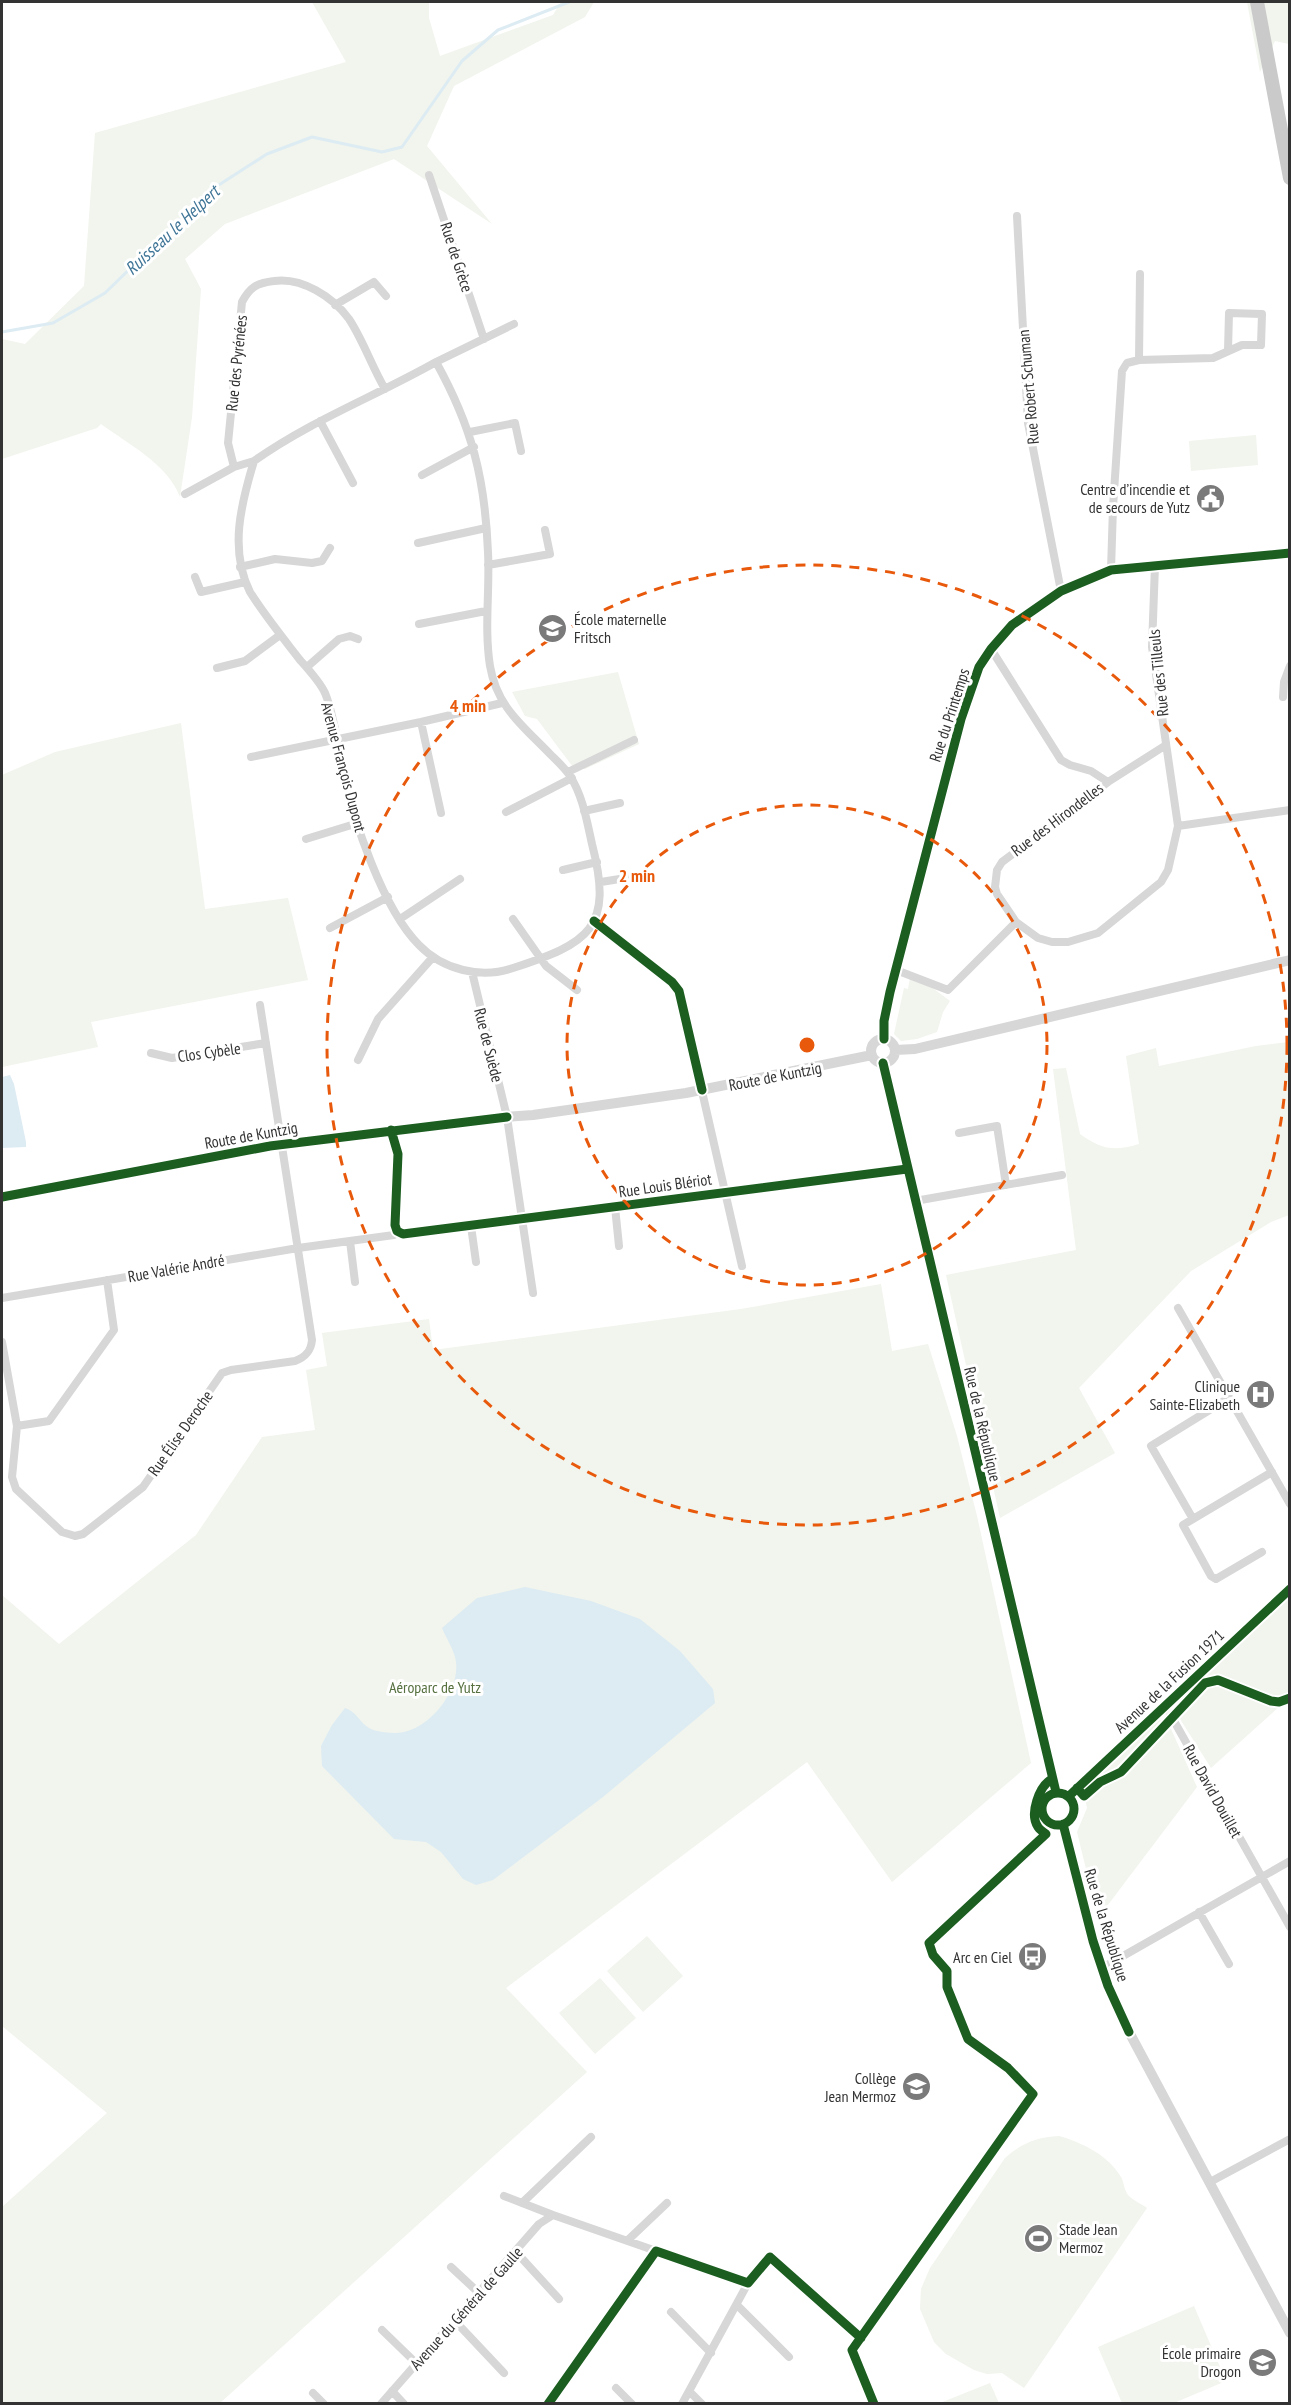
<svg xmlns="http://www.w3.org/2000/svg" width="1291" height="2405" viewBox="0 0 1291 2405" font-family="'PT Sans Narrow',sans-serif">
<style>
.green{fill:#f1f5ed}
.water{fill:#ddebf3}
.lines{fill:none;stroke-linecap:round;stroke-linejoin:round}
.stream{stroke:#ddebf3;stroke-width:3}
.minor{stroke:#d7d7d7;stroke-width:8}
.tertiary{stroke:#d7d7d7;stroke-width:10}
.primary{stroke:#cacaca;stroke-width:14}
.cycleway-casing{stroke:#fff;stroke-width:13}
.cycleway{stroke:#1b5e20;stroke-width:9}
.ring{fill:none;stroke:#e8590c;stroke-width:3;stroke-dasharray:10 8}
.labels{text-anchor:middle;dominant-baseline:central;stroke-width:6;stroke-linejoin:round;paint-order:stroke}
.street-label{font-size:16px;fill:#333;stroke:#fff}
.poi-label{font-size:16px;fill:#333;stroke:#fff;text-anchor:end}
.park-label{font-size:16px;fill:#56703f;stroke:#fff}
.water-label{font-size:18px;font-style:italic;fill:#3f7597;stroke:#fff}
.centre{fill:#e8590c;stroke:#fff;stroke-width:3}
.ring-label{font-size:18px;text-anchor:middle;font-weight:bold;fill:#e8590c;stroke:#fff;stroke-width:6;stroke-linejoin:round;paint-order:stroke}
</style>
<rect width="100%" height="100%" fill="#fff"/>
<path class="green" d="M312,2h117v16l11,38 113,-41 8,-13h33l-9,15 -131,69 -27,60 65,78 -98,-65 -169,65 -40,35 16,30 -9,128 -12,80c-12,-33 -52,-53 -79,-73l-4,4 -95,31v-120l23,5 59,-58 11,-153 251,-71z
M1247,2h42v42l-14,-3 -15,31z
M1256,435l2,30 -67,6 -2,-30z
M618,672l21,72 -54,25 -12,-2 -36,-48 -12,-3 -13,-24z
M181,723l24,186 83,-11 20,82 -217,42 7,25 -96,20v-292l53,-23z
M910,978l24,11 16,12 -7,11 -6,20 -20,7 -16,2 -7,-7 10,-46 4,1z
M1289,1042v173l-18,7 -80,49 -112,117 36,65 -115,65 -54,-243 130,-25 -23,-181 13,-1 14,66c21,15 33,18 59,10l-13,-88 30,-8 3,18 97,-20z
M881,1284l11,67 36,-7 29,92 20,80 54,247 -139,119 -85,-120 -301,226 81,84 -367,331h-218v-196l105,-94 -105,-87v-431l57,49 137,-109 66,-98 53,-7 -9,-60 21,-4 -5,-33 107,-14 4,31 308,-41z
M1289,1598v105l-10,4 -68,61 -36,-57 1,-10z
M1159,1720h8l30,67 -99,131 -21,-86 10,-24 -4,-20z
M647,1936l36,40 -40,36 -36,-41z
M600,1978l36,40 -41,36 -36,-41z
M1059,2136c24,7 49,19 62,41 3,5 3,13 7,18 4,5 14,9 19,13l-123,180 -22,-15 -15,1 -13,-4 -28,-16 -12,-12 -14,-33 1,-20 9,-21 75,-110c17,-15 32,-21 54,-22z
M1194,2306l32,75 -52,22h-52l-24,-56z
M990,2383l9,20h-59z"/>
<path class="water" d="M10,1075l4,9 12,58v5l-24,1v-71z
M525,1587l66,14 49,18 40,32 33,38 2,14 -112,94 -110,83 -17,5 -13,-6 -22,-27 -15,-10 -32,-3 -72,-73 -1,-20 11,-21 13,-17c12,4 14,14 24,20 6,4 21,5 27,5 31,0 64,-41 60,-71 -1,-11 -10,-24 -14,-34l35,-30z"/>
<g class="lines">
<path class="stream" d="M2,332l51,-9 52,-30 106,-103 56,-36 45,-17 70,15 20,-5 60,-86 36,-31 71,-28"/>
<path class="minor" d="M429,175l55,164
M1017,216l11,207 33,168
M335,305l39,-23 12,14
M1139,360l1,-86
M436,362c36,65 49,116 52,190 2,38 -4,76 2,114 7,41 32,59 60,88 7,7 15,14 20,22 13,20 17,46 22,68 22,85 -3,99 -79,124 -32,11 -70,2 -94,-23 -36,-36 -66,-125 -76,-175 -6,-25 -8,-53 -18,-77 -5,-11 -16,-23 -25,-33 -17,-22 -35,-44 -50,-68 -21,-42 -9,-88 4,-131 56,-40 122,-65 182,-99z
M436,362l78,-38
M320,421l33,62
M470,432l45,-9 6,28
M254,461l-20,6 -6,-24 14,-141c8,-15 15,-19 32,-21 28,-4 59,16 75,38 14,21 23,48 36,70
M422,475l52,-28
M185,494l49,-27
M418,543l68,-15
M488,565l62,-11 -5,-24
M1155,565l-3,82 26,179 -10,44 -7,12 -63,51 -30,9h-16l-14,-4 -22,-16 -19,-28 -2,-7 2,-17 5,-8 106,-80 58,-37
M240,567l35,-8 37,4 10,-2 8,-13
M1111,570l2,-63 9,-136 5,-8 12,-3 74,-2 29,-13h19l1,-31 -33,-1 -1,37
M195,577l6,15 44,-10
M419,624l67,-13
M991,649l70,111 9,5 21,6 17,11
M307,667l32,-28 11,-3 8,3
M217,668l28,-7 35,-26
M1283,697l1,-15 6,-16
M421,722l20,91
M251,757l170,-35 81,-19
M568,772l66,-32
M584,811l36,-8
M506,812l66,-34
M1178,826l112,-16
M306,839l52,-16
M563,870l34,-8
M601,882l37,-6
M400,919l60,-40
M513,919l33,47 31,24
M594,921l78,61 7,9 63,275
M330,928l58,-31
M896,970l52,20 68,-68
M472,972l35,145 26,176
M884,1039v-18l6,-29 71,-273 18,-52 12,-18 21,-24 49,-34 50,-21 179,-17
M151,1053l21,5 94,-15
M358,1060l20,-41 55,-62
M959,1133l38,-7 9,59
M915,1201l147,-26
M615,1207l4,39
M471,1226l5,36
M427,1230l480,-61
M350,1241l5,41
M2,1298l296,-50 96,-13 3,-4
M1178,1308l112,196
M2,1342l15,84 -5,51 4,12 46,43 13,4 8,-2 60,-47 79,-114 9,-3 64,-9c11,-4 16,-10 17,-21l-52,-335
M1229,1398l-78,48 42,73 79,-47
M17,1426l32,-5 65,-91 -7,-50
M1193,1519l-10,6 28,51 5,3 46,-27
M1165,1705l125,222
M1069,1796l221,-207
M1199,1912l30,52
M1102,1968l188,-107
M1210,2182l80,-43
M504,2196l49,19
M522,2203l69,-66
M628,2240l39,-37
M516,2252l43,47
M451,2267l28,26
M737,2305l52,52
M671,2312l40,41
M455,2321l49,52
M382,2330l34,33
M616,2388l16,16
M392,2391l12,13
M689,2391l13,13
M313,2393l11,11
M381,2404l158,-180 14,-9 195,68 22,-26
M682,2404l66,-121"/>
<path class="tertiary" d="M871 1051a12 12 0 1 1 24 0a12 12 0 1 1-24 0Z
M895,1050l20,-1 375,-89
M883,1063l173,729
M2,1197l268,-51 222,-28 41,-3 153,-22 186,-38
M1042 1809a16 16 0 1 1 32 0a16 16 0 1 1-32 0Z
M1063,1824l30,117 15,45 21,46 161,301"/>
<path class="primary" d="M1257,2l33,176"/>
<defs>
<path id="cycleway" d="M594,921l78,61 7,9 23,99
M884,1039v-18l6,-29 71,-273 18,-52 12,-18 21,-24 49,-34 50,-21 179,-17
M883,1063l173,729
M391,1130l7,24 -3,71 2,6 6,3 504,-65
M2,1197l268,-51 237,-29
M1077,1788l7,8 16,-14 21,-10 84,-89 13,-3 53,21 8,1 11,-4
M1042 1809a16 16 0 1 1 32 0a16 16 0 1 1-32 0Z
M1069,1796l221,-207
M1063,1824l30,117 15,45 21,46
M548,2404l108,-153 92,32 22,-26 91,81
M874,2404l-22,-54 181,-256 -25,-26 -40,-29 -21,-52v-16l-14,-16 -4,-12 117,-109c-3,-2 -6,-4 -8,-7 -9,-13 1,-41 14,-48"/>
</defs>
<use href="#cycleway" class="cycleway-casing"/>
<use href="#cycleway" class="cycleway"/>
</g>
<g class="ring">
<circle cx="807" cy="1045" r="240"/>
<circle cx="807" cy="1045" r="480"/>
</g>
<defs>
<symbol id="civic-disc" viewBox="-11 -11 22 22"><circle r="9.5" fill="#7a7a7a" stroke="#fff"/><path d="M-.6-6.5H3V-4.5H.6V-3L4-1V1h2V6H-6V1h2V-1L-.6-3ZM-1.2 2.5V6h2.4V2.5Z" fill="#fff"/></symbol>
<symbol id="school-disc" viewBox="-11 -11 22 22"><circle r="9.5" fill="#7a7a7a" stroke="#fff"/><path d="M0-5L7-2L0 1L-7-2ZM-4 1L0 2.5L4 1V4Q0 6-4 4Z" fill="#fff"/></symbol>
<symbol id="hospital-disc" viewBox="-11 -11 22 22"><circle r="9.5" fill="#7a7a7a" stroke="#fff"/><path d="M-5-5h3v3.5h4V-5h3V5h-3V1.5h-4V5h-3Z" fill="#fff"/></symbol>
<symbol id="bus-disc" viewBox="-11 -11 22 22"><circle r="9.5" fill="#7a7a7a" stroke="#fff"/><path d="M-5-6H5V4H4V6H2V4H-2V6H-4V4H-5ZM-3.5-4V0h7V-4ZM-3.5 1.2v1.5H-2V1.2ZM2 1.2v1.5H3.5V1.2Z" fill="#fff"/></symbol>
<symbol id="stadium-disc" viewBox="-11 -11 22 22"><circle r="9.5" fill="#7a7a7a" stroke="#fff"/><path d="M0-5a6.5 5 0 1 0 0 10a6.5 5 0 1 0 0-10ZM-3.5-1.8h7v3.6h-7Z" fill="#fff"/></symbol>
</defs>
<g fill-rule="evenodd">
<use href="#civic-disc" x="1194" y="482" width="33" height="33"/>
<use href="#school-disc" x="536" y="612" width="33" height="33"/>
<use href="#hospital-disc" x="1244" y="1378" width="33" height="33"/>
<use href="#bus-disc" x="1016" y="1940" width="33" height="33"/>
<use href="#school-disc" x="900" y="2070" width="33" height="33"/>
<use href="#stadium-disc" x="1022" y="2222" width="33" height="33"/>
<use href="#school-disc" x="1246" y="2346" width="33" height="33"/>
</g>
<g class="labels">
<g class="street-label">
<text transform="translate(457 257) rotate(72)">Rue de Grèce</text>
<text transform="translate(236 363) rotate(-84)">Rue des Pyrénées</text>
<text transform="translate(1028 387) rotate(-95)">Rue Robert Schuman</text>
<text transform="translate(1158 673) rotate(-96)">Rue des Tilleuls</text>
<text transform="translate(949 715) rotate(-72)">Rue du Printemps</text>
<text transform="translate(344 767) rotate(75)">Avenue François Dupont</text>
<text transform="translate(1057 819) rotate(-37)">Rue des Hirondelles</text>
<text transform="translate(489 1045) rotate(76)">Rue de Suède</text>
<text transform="translate(209 1052) rotate(-8)">Clos Cybèle</text>
<text transform="translate(775 1076) rotate(-11)">Route de Kuntzig</text>
<text transform="translate(251 1135) rotate(-10)">Route de Kuntzig</text>
<text transform="translate(665 1185) rotate(-8)">Rue Louis Blériot</text>
<text transform="translate(176 1268) rotate(-10)">Rue Valérie André</text>
<text transform="translate(983 1424) rotate(77)">Rue de la République</text>
<text transform="translate(180 1433) rotate(-55)">Rue Élise Deroche</text>
<text transform="translate(1169 1681) rotate(-43)">Avenue de la Fusion 1971</text>
<text transform="translate(1213 1791) rotate(61)">Rue David Douillet</text>
<text transform="translate(1107 1925) rotate(73)">Rue de la République</text>
<text transform="translate(466 2308) rotate(-48)">Avenue du Général de Gaulle</text>
</g>
<g class="poi-label">
<text x="1190" y="489">Centre d’incendie et<tspan x="1190" dy="18">de secours de Yutz</tspan></text>
<text x="574" y="619" text-anchor="start">École maternelle<tspan x="574" dy="18">Fritsch</tspan></text>
<text x="1240" y="1386">Clinique<tspan x="1240" dy="18">Sainte-Elizabeth</tspan></text>
<text x="1012" y="1957">Arc en Ciel</text>
<text x="896" y="2078">Collège<tspan x="896" dy="18">Jean Mermoz</tspan></text>
<text x="1059" y="2229" text-anchor="start">Stade Jean<tspan x="1059" dy="18">Mermoz</tspan></text>
<text x="1241" y="2353">École primaire<tspan x="1241" dy="18">Drogon</tspan></text>
</g>
<g class="park-label">
<text x="435" y="1687">Aéroparc de Yutz</text>
</g>
<g class="water-label">
<text transform="translate(172 230) rotate(-43)">Ruisseau le Helpert</text>
</g>
</g>
<circle cx="807" cy="1045" r="9" class="centre"/>
<g class="ring-label">
<text x="468" y="712">4 min</text>
<text x="637" y="882">2 min</text>
</g>
<rect width="1291" height="2405" fill="none" stroke="#333333" stroke-width="6"/>
</svg>
